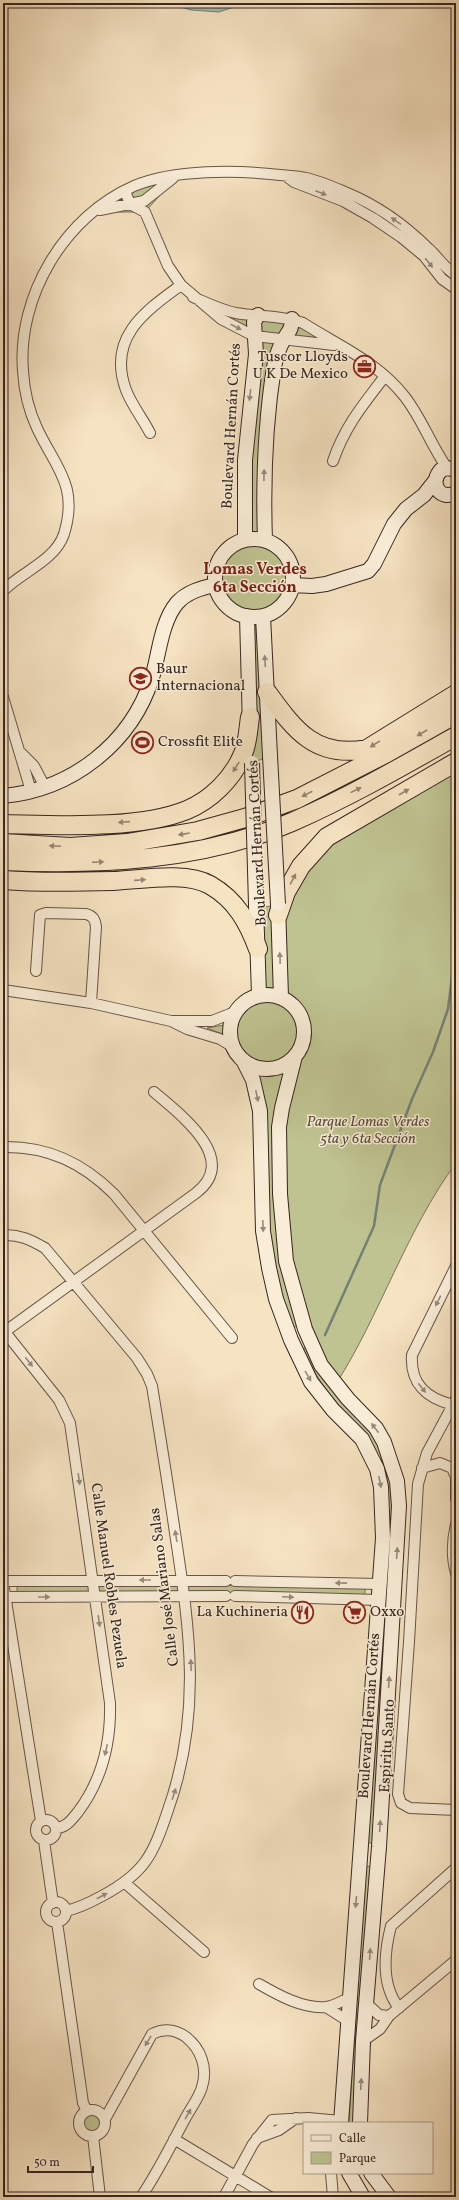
<svg xmlns="http://www.w3.org/2000/svg" width="459" height="2200" viewBox="0 0 459 2200" font-family="Vollkorn,serif">
<style>
.green{fill:#bfc391;stroke:#7b7458}
.water{fill:#9dbeb1;stroke:#748177}
.lines{fill:none;stroke-linecap:round;stroke-linejoin:round}
.shore{stroke:#6a7268;stroke-width:1}
.stream{stroke:#748177;stroke-width:2.5}
.street-casing{stroke:#675548;stroke-width:12}
.secondary-casing{stroke:#372620;stroke-width:16}
.highway-casing{stroke:#372620;stroke-width:20}
.street{stroke:#f9edd7;stroke-width:10}
.secondary{stroke:#f9edd7;stroke-width:14}
.highway{stroke:#f6e3c2;stroke-width:18}
.secondary-bridge-casing{stroke:#372620;stroke-width:16;stroke-linecap:butt}
.secondary-bridge{stroke:#f9edd7;stroke-width:14}
.oneway{fill:#988a7c}
.oneway2{fill:#968471}
.labels{text-anchor:middle;dominant-baseline:central;stroke-width:3;stroke-linejoin:round;paint-order:stroke}
.poi-label{font-size:15px;fill:#372620;stroke:#f9edd7;text-anchor:start}
.street-label{font-size:15px;fill:#372620;stroke:#f9edd7}
.park-label{font-size:15px;font-style:italic;fill:#594d3c;stroke:#f9edd7}
.neighbourhood-label{font-size:16px;font-weight:bold;fill:#7a1f14;stroke:#f9edd7}
</style>
<rect width="100%" height="100%" fill="#f6e3c2"/>
<filter id="stains"><feTurbulence type="fractalNoise" baseFrequency=".005" numOctaves="4"/><feColorMatrix values="0 0 0 0 .2 0 0 0 0 .09 0 0 0 0 .02 0 0 0 .5 -.17"/></filter>
<radialGradient id="worn" r=".72"><stop offset=".6" stop-color="#630" stop-opacity="0"/><stop offset="1" stop-color="#630" stop-opacity=".3"/></radialGradient>
<path class="green" d="M176,177l-31,35h-51l31,-21z
M222,310l57,6 59,29 -55,-5 -7,17 -12,182 -19,-1 9,-202 -33,-17z
M217 578a37 37 0 1 1 74 0a37 37 0 1 1-74 0Z
M247,617h16l7,139 -18,7z
M456,762v401c-50,68 -75,150 -120,221l-35,-59 -9,3 -20,-68 -4,-31 -2,-82 -20,-84c15,8 29,9 44,1l-10,82c5,-29 9,-59 17,-87 4,-11 11,-19 9,-32 -2,-14 -11,-23 -24,-29l-3,-83 29,-59z
M273,906l3,90 -10,-1 -7,-88z
M261,999c11,-1 19,2 28,8 44,28 -27,98 -54,32l-28,-11 28,-5c6,-13 13,-18 26,-24z
M310,1347l64,81 21,51 -17,365 -15,-2 24,-304 -24,-105 -35,-40 -18,-28 -7,-16z
M17,1585l348,1v9l-348,-1z
M365,1866l9,1 -16,256h-9z
M83 2122a10 10 0 1 1 20 0a10 10 0 1 1-20 0Z"/>
<path class="water" d="M166,3h80l-27,9 -28,-2z"/>
<g class="lines">
<path class="shore" d="M182,3l37,5 15,-5"/>
<path class="stream" d="M325,1335l49,-109 6,-41 32,-86 21,-47 15,-43 8,-64"/>
<defs>
<path id="street" d="M286,176l8,6 49,19 30,17 28,19 23,19 18,23 14,10
M125,191l5,13 15,8 23,54 13,19 40,34 33,17 80,9
M100,210l44,-9 29,-23
M193,297c14,6 28,13 43,16 23,4 45,2 67,10 36,23 75,39 102,74 17,22 26,48 42,71
M150,433c-7,-14 -19,-29 -24,-43 -19,-52 18,-78 55,-105
M333,461c12,-35 30,-56 52,-85
M3,591c18,-19 52,-30 61,-57 15,-49 -9,-67 -27,-106 -8,-17 -13,-39 -14,-57 -6,-75 42,-155 111,-185 41,-17 103,-16 146,-11 9,1 17,1 26,3 13,3 27,9 39,14 32,13 60,33 84,57 9,8 16,20 27,26
M3,697l28,94
M21,753l13,13 11,21
M36,971l4,-56 6,-2 40,1c7,2 9,5 10,13l-5,76
M3,990l88,13 80,18 16,8 33,10 13,8
M171,1021h41l23,-9
M3,1147c45,-1 80,16 111,47l118,144
M3,1235c16,-1 28,5 42,13l92,110 10,16 5,12c8,49 16,98 23,147 15,98 27,181 -7,277 -15,45 -23,63 -66,86 -11,6 -23,12 -36,15
M5,1332l54,68 11,23 40,280c1,39 -8,77 -32,109 -6,7 -11,15 -21,16
M3,1333l193,-140c44,-34 -15,-78 -42,-101
M456,1399l-29,54 -9,31 -9,158 -11,152 3,9 9,5 46,2
M453,1405c-27,-7 -43,-21 -41,-50l44,-89
M422,1468l18,-5 12,5 4,9v22
M456,1524c-4,17 -5,32 0,49
M3,1581h223
M235,1581l145,3
M3,1582l38,239
M235,1596l144,4
M5,1597l221,-1
M36 1830a10 10 0 1 1 20 0a10 10 0 1 1-20 0Z
M44,1841l9,62
M125,1883l79,69
M46 1912a10 10 0 1 1 20 0a10 10 0 1 1-20 0Z
M57,1922l26,181 4,8
M259,1984c19,11 44,25 67,23 8,-1 16,-6 23,-9
M366,2003l13,12 10,1
M326,2007l22,14
M399,2008c-18,-23 -15,-55 -8,-82l65,-58
M363,2041l17,-12 9,-13 67,-56
M79 2123a13 13 0 1 1 26 0a13 13 0 1 1-26 0Z
M105,2119l47,-85c12,-6 23,-5 34,3 15,12 22,31 16,50 -3,11 -12,22 -17,32 -14,26 -27,53 -44,78
M93,2136l7,61
M257,2138l22,-8 17,-12
M174,2139l96,58
M331,2173l2,24
M224,2197l29,-53 19,-24 36,-2 33,3"/>
<path id="secondary" d="M456,470l-9,-2 -6,2c-12,13 -2,31 15,23
M215 578a39 39 0 1 1 78 0a39 39 0 1 1-78 0Z
M245,540v-80l11,-106 -2,-32 4,-7
M265,540c-2,-58 0,-116 9,-173 2,-9 4,-18 9,-26 5,-9 9,-11 9,-22
M292,585l20,1 14,-2 42,-13 6,-7 20,-40 12,-15 18,-14 11,-14
M247,616l3,112
M263,616l7,140
M3,796c68,-6 128,-52 149,-118 7,-23 9,-56 25,-75 10,-11 24,-15 38,-18
M256,905l3,90
M278,905l3,92
M230 1032a37 37 0 1 1 74 0a37 37 0 1 1-74 0Z
M295,1056l-13,52 -3,19 1,67 6,67 19,68 16,36 27,34 28,29 8,14 13,39 2,25 -20,341 -16,194 -3,82
M243,1060l10,20 7,31 3,120 6,37 7,31 15,41 20,42 22,28 29,29 15,30 4,18 2,51 -42,585
M349,2173l14,24
M371,2173l18,24"/>
<path id="highway" d="M267,692c27,37 48,67 100,57l89,-55
M3,824c53,1 135,6 184,-14 24,-10 45,-31 55,-54 6,-12 6,-26 8,-39
M3,843l67,4 57,-4 71,-12 47,-13 52,-19 90,-46 69,-39
M3,861c97,4 199,0 289,-39 57,-25 111,-56 164,-86
M3,880c36,3 74,2 110,1 27,-1 72,-10 97,4 26,15 38,37 48,64
M278,915l8,-23 15,-26 26,-29 129,-75"/>
</defs>
<use href="#street" class="street-casing"/>
<use href="#secondary" class="secondary-casing"/>
<use href="#highway" class="highway-casing"/>
<use href="#street" class="street"/>
<use href="#secondary" class="secondary"/>
<use href="#highway" class="highway"/>
<defs>
<path id="secondary-bridge" d="M270,756l8,148
M252,763l4,142"/>
</defs>
<use href="#secondary-bridge" class="secondary-bridge-casing"/>
<use href="#secondary-bridge" class="secondary-bridge"/>
</g>
<defs><path id="oneway-solid" d="M-6-.8H1V-3.2L6.5 0L1 3.2V.8H-6Z"/></defs>
<g class="oneway">
<use href="#oneway-solid" transform="translate(321 193) rotate(21)"/>
<use href="#oneway-solid" transform="translate(396 221) rotate(-146)"/>
<use href="#oneway-solid" transform="translate(429 263) rotate(51)"/>
<use href="#oneway-solid" transform="translate(236 327) rotate(27)"/>
<use href="#oneway-solid" transform="translate(250 395) rotate(97)"/>
<use href="#oneway-solid" transform="translate(264 475) rotate(-89)"/>
<use href="#oneway-solid" transform="translate(265 661) rotate(-93)"/>
<use href="#oneway-solid" transform="translate(280 958) rotate(-92)"/>
<use href="#oneway-solid" transform="translate(257 1096) rotate(78)"/>
<use href="#oneway-solid" transform="translate(263 1226) rotate(88)"/>
<use href="#oneway-solid" transform="translate(438 1301) rotate(117)"/>
<use href="#oneway-solid" transform="translate(29 1362) rotate(52)"/>
<use href="#oneway-solid" transform="translate(308 1376) rotate(60)"/>
<use href="#oneway-solid" transform="translate(422 1388) rotate(51)"/>
<use href="#oneway-solid" transform="translate(375 1428) rotate(-127)"/>
<use href="#oneway-solid" transform="translate(79 1479) rotate(82)"/>
<use href="#oneway-solid" transform="translate(380 1482) rotate(79)"/>
<use href="#oneway-solid" transform="translate(176 1536) rotate(-99)"/>
<use href="#oneway-solid" transform="translate(397 1553) rotate(-86)"/>
<use href="#oneway-solid" transform="translate(145 1580) rotate(180)"/>
<use href="#oneway-solid" transform="translate(341 1583) rotate(-179)"/>
<use href="#oneway-solid" transform="translate(44 1597)"/>
<use href="#oneway-solid" transform="translate(288 1597) rotate(2)"/>
<use href="#oneway-solid" transform="translate(99 1621) rotate(82)"/>
<use href="#oneway-solid" transform="translate(191 1665) rotate(-92)"/>
<use href="#oneway-solid" transform="translate(389 1682) rotate(-86)"/>
<use href="#oneway-solid" transform="translate(106 1750) rotate(103)"/>
<use href="#oneway-solid" transform="translate(174 1794) rotate(-72)"/>
<use href="#oneway-solid" transform="translate(380 1826) rotate(-86)"/>
<use href="#oneway-solid" transform="translate(102 1896) rotate(-28)"/>
<use href="#oneway-solid" transform="translate(356 1902) rotate(95)"/>
<use href="#oneway-solid" transform="translate(370 1954) rotate(-86)"/>
<use href="#oneway-solid" transform="translate(148 2041) rotate(121)"/>
<use href="#oneway-solid" transform="translate(361 2084) rotate(-87)"/>
<use href="#oneway-solid" transform="translate(188 2114) rotate(-61)"/>
</g>
<g class="oneway2">
<use href="#oneway-solid" transform="translate(422 733) rotate(150)"/>
<use href="#oneway-solid" transform="translate(375 744) rotate(148)"/>
<use href="#oneway-solid" transform="translate(236 767) rotate(122)"/>
<use href="#oneway-solid" transform="translate(356 790) rotate(-26)"/>
<use href="#oneway-solid" transform="translate(404 792) rotate(-30)"/>
<use href="#oneway-solid" transform="translate(307 794) rotate(153)"/>
<use href="#oneway-solid" transform="translate(124 822) rotate(176)"/>
<use href="#oneway-solid" transform="translate(184 834) rotate(171)"/>
<use href="#oneway-solid" transform="translate(55 846) rotate(-177)"/>
<use href="#oneway-solid" transform="translate(98 862) rotate(-3)"/>
<use href="#oneway-solid" transform="translate(293 879) rotate(-62)"/>
<use href="#oneway-solid" transform="translate(140 880) rotate(-4)"/>
</g>
<defs>
<symbol id="office-ring" viewBox="-11 -11 22 22"><circle r="9.5" fill="#f9edd7" stroke="#8f2418" stroke-width="1.5"/><path d="M-6-3h4V-5.5h4V-3h4V5H-6ZM-1-4.5V-3h2v-1.5ZM-6 0V1H6V0Z" fill="#8f2418"/></symbol>
<symbol id="school-ring" viewBox="-11 -11 22 22"><circle r="9.5" fill="#f9edd7" stroke="#8f2418" stroke-width="1.5"/><path d="M0-5L7-2L0 1L-7-2ZM-4 1L0 2.5L4 1V4Q0 6-4 4Z" fill="#8f2418"/></symbol>
<symbol id="stadium-ring" viewBox="-11 -11 22 22"><circle r="9.5" fill="#f9edd7" stroke="#8f2418" stroke-width="1.5"/><path d="M0-5a6.5 5 0 1 0 0 10a6.5 5 0 1 0 0-10ZM-3.5-1.8h7v3.6h-7Z" fill="#8f2418"/></symbol>
<symbol id="restaurant-ring" viewBox="-11 -11 22 22"><circle r="9.5" fill="#f9edd7" stroke="#8f2418" stroke-width="1.5"/><path d="M-5-6h1v4h1v-4h1v4h1v-4h1v5L-1.5 .5V6h-2V.5L-5-1ZM5-6V6H3V1.5H1.5Q1.5-4 5-6Z" fill="#8f2418"/></symbol>
<symbol id="supermarket-ring" viewBox="-11 -11 22 22"><circle r="9.5" fill="#f9edd7" stroke="#8f2418" stroke-width="1.5"/><path d="M-6-5.5h2.5l.6 2H6L4.5 2H-2.5L-4.4-4H-6ZM-1.5 3.2a1.3 1.3 0 1 0 .1 0ZM3 3.2a1.3 1.3 0 1 0 .1 0Z" fill="#8f2418"/></symbol>
</defs>
<g fill-rule="evenodd">
<use href="#office-ring" x="352" y="354" width="25" height="25"/>
<use href="#school-ring" x="128" y="666" width="25" height="25"/>
<use href="#stadium-ring" x="130" y="730" width="25" height="25"/>
<use href="#restaurant-ring" x="290" y="1600" width="25" height="25"/>
<use href="#supermarket-ring" x="342" y="1600" width="25" height="25"/>
</g>
<g class="labels">
<g class="poi-label">
<text x="348" y="357" text-anchor="end">Tuscor Lloyds<tspan x="348" dy="17">U K De Mexico</tspan></text>
<text x="156" y="669">Baur<tspan x="156" dy="17">Internacional</tspan></text>
<text x="158" y="742">Crossfit Elite</text>
<text x="288" y="1612" text-anchor="end">La Kuchineria</text>
<text x="370" y="1612">Oxxo</text>
</g>
<g class="street-label">
<text transform="translate(232 426) rotate(-87)">Boulevard Hernán Cortés</text>
<text transform="translate(258 843) rotate(-93)">Boulevard Hernán Cortés</text>
<text transform="translate(108 1576) rotate(82)">Calle Manuel Robles Pezuela</text>
<text transform="translate(165 1587) rotate(-97)">Calle José Mariano Salas</text>
<text transform="translate(370 1716) rotate(-86)">Boulevard Hernán Cortés</text>
<text transform="translate(388 1746) rotate(-87)">Espiritu Santo</text>
</g>
<g class="park-label">
<text x="368" y="1122">Parque Lomas Verdes<tspan x="368" dy="17">5ta y 6ta Sección</tspan></text>
</g>
<g class="neighbourhood-label">
<text x="255" y="570">Lomas Verdes<tspan x="255" dy="18">6ta Sección</tspan></text>
</g>
</g>
<rect width="459" height="2200" fill="none" stroke="#f6e3c2" stroke-width="16"/>
<rect x="4" y="4" width="451" height="2192" fill="none" stroke="#372620" stroke-width="2"/>
<rect x="8" y="8" width="443" height="2184" fill="none" stroke="#372620"/>
<rect x="303" y="2122" width="130" height="52" fill="#f9edd7" stroke="#ab9d8e"/>
<rect x="311" y="2135" width="20" height="6" fill="#f9edd7" stroke="#ab9d8e"/>
<text x="339" y="2142" font-size="12" fill="#372620">Calle</text>
<rect x="311" y="2152" width="20" height="12" fill="#bfc391" stroke="#ab9d8e"/>
<text x="339" y="2162" font-size="12" fill="#372620">Parque</text>
<path d="M28 2166v6h65v-6" fill="none" stroke="#372620" stroke-width="2"/>
<text x="34" y="2166" font-size="12" fill="#372620" stroke="#f9edd7" stroke-width="3" paint-order="stroke">50 m</text>
<rect width="100%" height="100%" filter="url(#stains)"/>
<rect width="100%" height="100%" fill="url(#worn)"/>
</svg>
